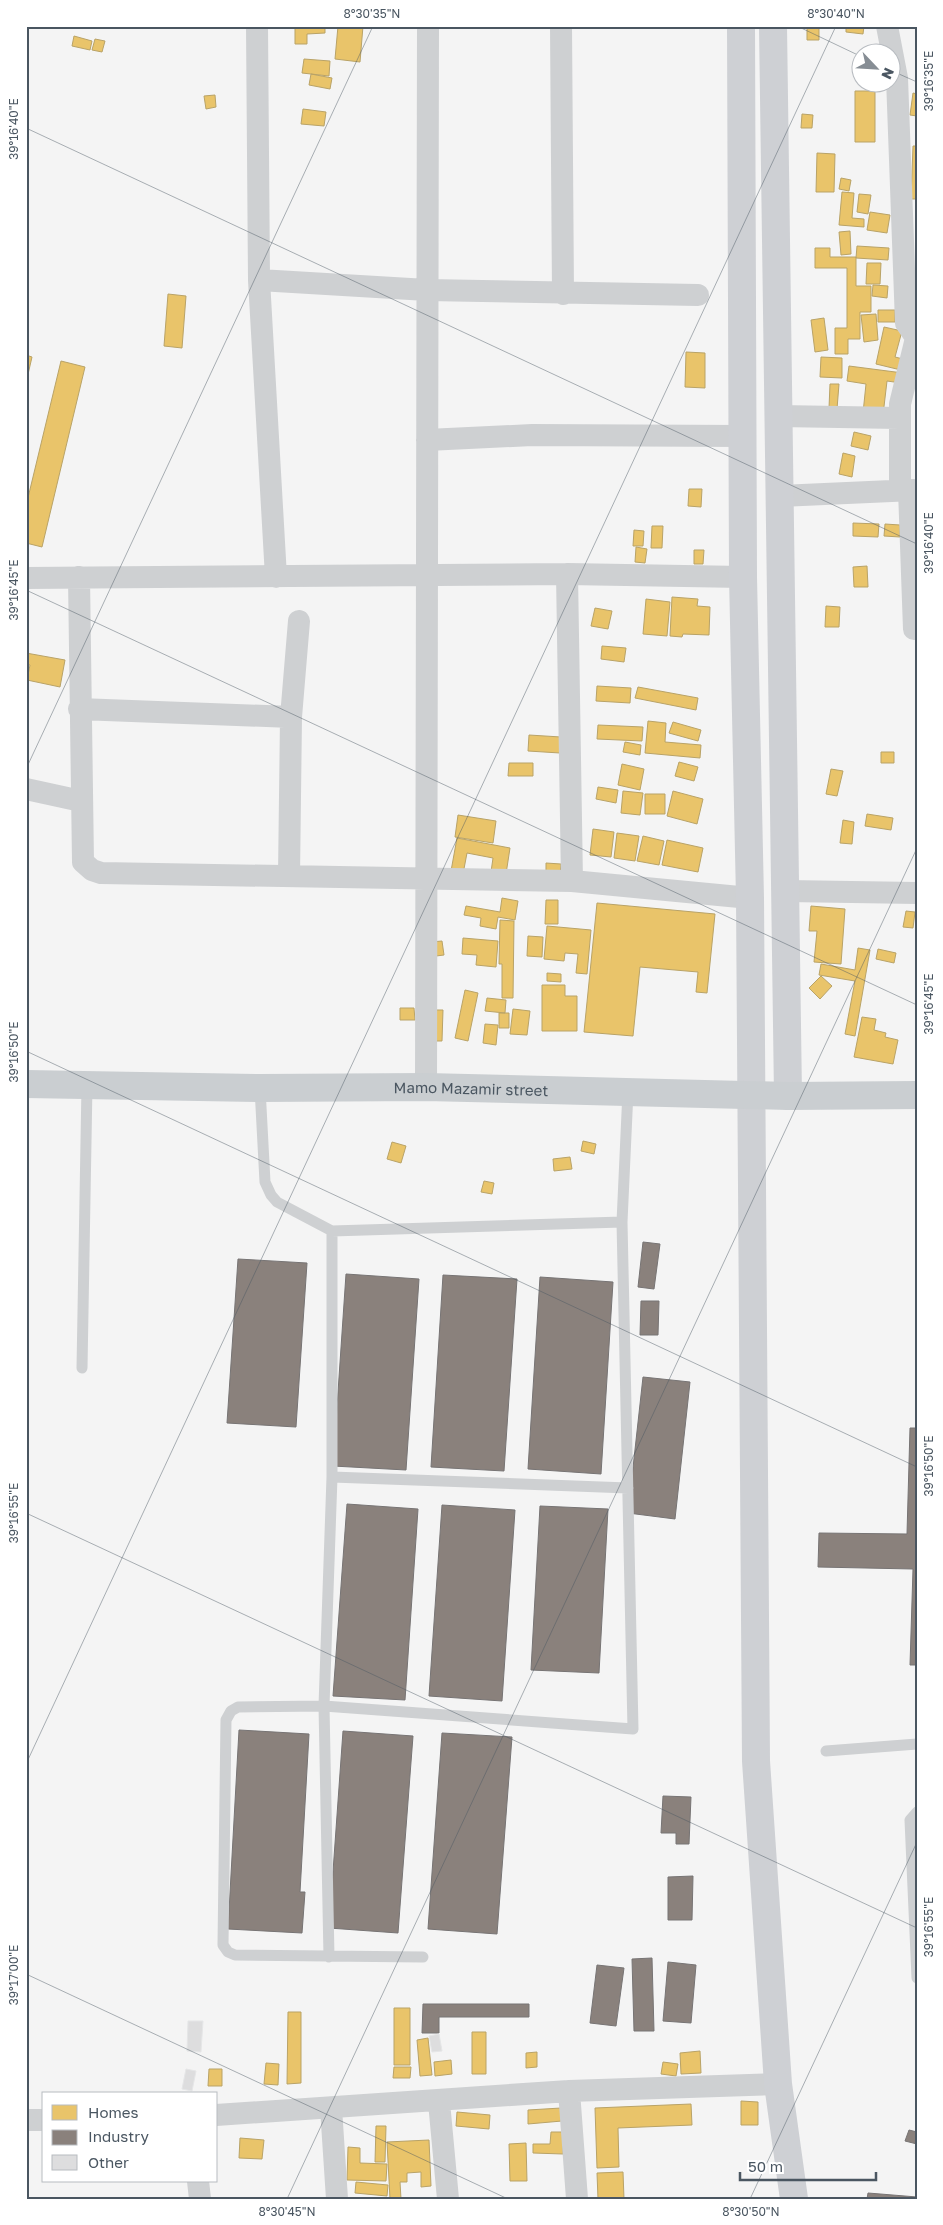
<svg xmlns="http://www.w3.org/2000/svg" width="943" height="2225" viewBox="0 0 943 2225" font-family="'Golos Text',sans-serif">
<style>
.homes{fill:#e9c46a;stroke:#b9a367}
.industry{fill:#8a817c;stroke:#777474}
.building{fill:#ddddde;stroke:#e5e6e7}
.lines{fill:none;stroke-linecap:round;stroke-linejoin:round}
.lane{stroke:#ced0d2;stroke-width:11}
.street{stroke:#ced0d2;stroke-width:22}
.secondary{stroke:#ced0d4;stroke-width:28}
.primary{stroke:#caced1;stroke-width:28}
.ticks{fill:none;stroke:#4a5661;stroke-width:1;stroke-opacity:0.45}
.labels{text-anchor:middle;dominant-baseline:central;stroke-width:5;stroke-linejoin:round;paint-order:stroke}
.street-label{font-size:15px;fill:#4a5661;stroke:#fff}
.neatline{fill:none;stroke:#4a5661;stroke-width:2}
.ticks-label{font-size:12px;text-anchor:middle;fill:#4a5661}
</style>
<rect width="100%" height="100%" fill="#f4f4f4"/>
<path class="homes" d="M295,26h30v7l-18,1v10h-12z
M338,26h25l-3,36 -25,-3z
M807,26h12v14h-12z
M846,26h18l-1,8 -17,-2z
M74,36l18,5 -2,9 -18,-4z
M95,39l10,2 -3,11 -10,-2z
M304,59l26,2 -1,15 -27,-3z
M311,74l21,4 -2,11 -21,-4z
M855,91h20v51h-20z
M913,93l4,1v22l-7,-1z
M215,95l1,12 -10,2 -2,-13z
M303,109l23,3 -2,14 -23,-2z
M802,114l11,1 -1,13h-11z
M913,146h4v53h-6z
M817,153l18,1 -1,38h-18z
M841,178l10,2 -2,11 -10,-2z
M842,192l12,1 -2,25 12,1v8l-25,-2z
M859,194l12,1 -3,19 -11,-2z
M870,212l20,3 -3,18 -20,-3z
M850,231l1,23 -10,1 -2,-23z
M857,246l32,2 -1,12 -32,-2z
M815,248h15v9h26v29h15v26h-11v27h-12v15h-13v-26h12v-60h-32z
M867,263h14l-1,21h-14z
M873,285l15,1 -1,12 -15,-2z
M168,294l18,2 -4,52 -18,-2z
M878,310h17v12h-17z
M876,314l2,26 -14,2 -3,-27z
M824,318l4,32 -13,2 -4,-32z
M884,327l18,4 -7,26 12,3 -2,11 -29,-7z
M686,352l19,1v35l-20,-1z
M26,355l6,2 -6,26z
M821,357l21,1v20l-22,-1z
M61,361l24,6 -43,180 -16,-4v-37z
M849,366l54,7 -2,10 -14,-2 -4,34 -20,-2 3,-29 -19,-3z
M830,384h9l-2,25 -8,-1z
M854,432l17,4 -3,14 -17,-4z
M843,453l12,3 -3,21 -13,-3z
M689,489h13l-1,18 -13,-1z
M853,523l26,1 -1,13 -25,-1z
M885,524l15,1v12l-16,-1z
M652,526h11l-1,22h-11z
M634,530l10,1 -1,15h-10z
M636,547l11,2 -2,14 -10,-1z
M694,550h10l-1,14h-9z
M867,566l1,21h-14l-1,-20z
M672,597l26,2 -1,7 13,1 -1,28 -26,-1 -1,3 -12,-1z
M646,599l24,3 -3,34 -24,-2z
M826,606l14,1 -1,20h-14z
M595,608l17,3 -4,18 -17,-3z
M602,646l24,2 -2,14 -23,-3z
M26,653l39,7 -5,27 -33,-7 3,-15 -4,-1z
M597,686l34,2 -1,15 -34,-2z
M638,687l60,11 -2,12 -61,-12z
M648,721l18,2 -1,19 36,3 -1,13 -55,-5z
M673,722l28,8 -3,11 -29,-8z
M598,725l45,2 -1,14 -45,-2z
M529,735l32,2 -1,16 -32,-2z
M625,742l16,3 -1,10 -17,-3z
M881,752h13v11h-13z
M679,762l19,5 -4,14 -19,-5z
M509,763h24v13h-25z
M622,764l22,5 -4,21 -22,-5z
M831,769l12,2 -6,25 -11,-2z
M598,787l20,3 -2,13 -20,-4z
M623,791l20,2 -3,22 -19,-2z
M673,791l30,8 -6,25 -30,-8z
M645,794h20v20h-20z
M867,814l26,4 -2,12 -26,-4z
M458,815l38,6 -3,22 -38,-6z
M843,820l11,2 -2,22 -12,-1z
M593,829l21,3 -3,25 -21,-2z
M617,833l22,3 -4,25 -21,-3z
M643,836l21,5 -5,24 -22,-4z
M457,838l53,10 -4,26 -15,-2 2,-14 -26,-5 -4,21 -12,-3z
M667,840l36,8 -5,24 -36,-7z
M546,863l15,1 -1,11 -14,-1z
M502,898l16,3 -3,19 -17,-3 -2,12 -16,-3 1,-8 -17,-3 2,-9 34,6z
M546,900h12v24h-13z
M597,903l118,11 -8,79 -11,-1 2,-20 -58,-5 -7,69 -49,-4z
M811,906l34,3 -4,55 -27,-2 3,-31h-8z
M906,911l9,1 -2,16 -10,-1z
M500,920l14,1 -1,77h-11v-34h-3z
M547,926l44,4 -4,44 -11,-1 2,-19 -13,-1 -1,8 -20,-2z
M528,936l15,1 -1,20 -15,-1z
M463,938l35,3 -2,26 -20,-2 1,-10 -15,-1z
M442,941l2,14 -24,3 -1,-15z
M858,948l12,2 -15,86 -10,-2 10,-53 -36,-6 2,-11 34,6z
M878,949l18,4 -2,10 -18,-4z
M547,973l14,1v8l-14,-1z
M821,976l11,10 -12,13 -11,-11z
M542,985h23v11h12v35h-35z
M465,990l13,3 -10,48 -13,-3z
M487,998l19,2 -1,13 -20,-2z
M400,1008h14l1,12h-15z
M513,1009l17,2 -3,24 -17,-1z
M418,1010h25l-1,31h-24z
M499,1013h10v15h-10z
M862,1017l14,2 -2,11 12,3 -1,4 13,3 -5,24 -39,-7z
M485,1024l13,1 -2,20 -13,-2z
M583,1141l13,3 -2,10 -13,-3z
M392,1142l14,4 -5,17 -14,-4z
M570,1157l2,12 -18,2 -1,-12z
M484,1181l10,2 -2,11 -11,-2z
M394,2008h16v57h-16z
M288,2012h13v71l-14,1z
M472,2032h14v42h-14z
M428,2038l4,37 -12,1 -3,-36z
M700,2051l1,22 -20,1 -1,-21z
M537,2052v15l-11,1v-15z
M451,2060l1,14 -17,2 -1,-14z
M663,2062l15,2 -2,12 -15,-2z
M266,2063l13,1 -1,21 -14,-1z
M394,2067h17l-1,11h-17z
M209,2069h13v17h-14z
M741,2101l17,1v23h-17z
M691,2104l1,21 -74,3 1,39 -22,1 -2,-60z
M561,2108l1,13 -34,3v-14z
M457,2112l33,3 -1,14 -33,-3z
M376,2126h10l-1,36h-10z
M551,2132h12v22l-30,-1v-9h17z
M240,2138l24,2 -2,19 -23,-1z
M429,2140l2,46 -10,1v-15l-14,1v9h-7l1,17h-11l-3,-57z
M526,2143l1,38h-17l-1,-37z
M348,2147l12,1v15l27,1 -1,17 -39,-1z
M623,2172l1,27h-26l-1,-26z
M356,2182l32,3 -1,11 -32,-3z"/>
<path class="industry" d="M643,1242l17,2 -6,45 -16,-2z
M238,1259l69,4 -11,164 -69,-4z
M346,1274l73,5 -13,191 -73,-4z
M443,1275l74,4 -13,192 -73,-4z
M540,1277l73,5 -12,192 -73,-5z
M641,1301h18l-1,34h-18z
M643,1377l47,5 -15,137 -47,-6z
M910,1428h7v237h-7l3,-96 -95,-2 1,-34 88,1z
M347,1504l71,5 -13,191 -72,-4z
M442,1505l73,5 -13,191 -73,-5z
M540,1506l68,3 -9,164 -68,-3z
M239,1730l70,4 -9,158h5l-3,41 -74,-4z
M343,1731l70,5 -15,197 -69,-5z
M442,1733l70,4 -15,197 -69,-5z
M663,1796l28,1 -2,47h-13v-11h-15z
M693,1876l-1,44h-24v-43z
M652,1958l2,73h-20l-2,-72z
M668,1962l28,3 -5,58 -28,-2z
M597,1965l27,3 -8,58 -26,-3z
M423,2004h106v13h-90v16h-17z
M909,2130l8,2v12l-12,-3z
M868,2193l49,4v2h-50z"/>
<path class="building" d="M188,2021h15l-2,31 -14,-1z
M439,2034l3,17 -10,1 -3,-16z
M186,2069l10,2 -4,20 -10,-2z"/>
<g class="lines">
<path class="lane" d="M260,1088l5,94 6,13 6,7 55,29 290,-9
M82,1368l5,-283
M332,1477l296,11
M826,1751l91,-7
M917,1812l-7,8 7,158
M329,1957l-5,-251 8,-229v-246
M423,1957l-188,-2 -7,-3 -5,-7 3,-225 5,-9 7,-4 86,-1 309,23 -11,-507 6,-131"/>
<path class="street" d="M257,26l2,254 17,297
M561,26l2,268
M887,26l10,52 9,245 11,16
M259,280l168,10 271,5
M779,416l120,2
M427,440l105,-5 211,1
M900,490v-86l16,-66
M909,490l5,139h3
M780,496l134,-6
M567,574l5,307
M79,577l4,285 9,8 9,3 471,8 178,17
M26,578l541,-4 176,3
M79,709l212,8
M26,789l55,12
M289,876l2,-159 8,-96
M786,891l131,2
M426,1087l2,-1061
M569,2091l8,108
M439,2102l9,97
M331,2108l6,91
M216,2115l353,-24 209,-7
M26,2120h18
M198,2181l2,18"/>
<path class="secondary" d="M741,26l2,551 7,321 6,863 22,323 16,115
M773,26l15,1070"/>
<path class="primary" id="s1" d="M26,1084l234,4 166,-1 362,9 129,-1"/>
</g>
<path class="ticks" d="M797,26l63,30M890,70l27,12M26,128l891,416M26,590l891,415M26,769l347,-743M26,1051l891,416M26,1513l891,415M26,1764l810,-1738M26,1974l482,225M287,2199l630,-1351M750,2199l167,-357"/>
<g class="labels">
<g class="street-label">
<text stroke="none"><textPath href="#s1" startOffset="445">Mamo Mazamir street</textPath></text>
</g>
</g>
<rect width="943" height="2225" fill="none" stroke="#ffffff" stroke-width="55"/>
<rect x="42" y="2092" width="175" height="90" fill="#ffffff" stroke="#b7bbc0"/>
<rect x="52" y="2105" width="25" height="15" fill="#e9c46a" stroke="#b7bbc0"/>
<text x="88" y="2118" font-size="15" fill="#4a5661">Homes</text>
<rect x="52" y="2130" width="25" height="15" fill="#8a817c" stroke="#b7bbc0"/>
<text x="88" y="2142" font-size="15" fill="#4a5661">Industry</text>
<rect x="52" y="2155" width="25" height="15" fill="#ddddde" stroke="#b7bbc0"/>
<text x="88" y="2168" font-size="15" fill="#4a5661">Other</text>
<g transform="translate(876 68) rotate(115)"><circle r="24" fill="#ffffff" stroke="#b7bbc0"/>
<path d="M0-4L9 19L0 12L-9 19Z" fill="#868d94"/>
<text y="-8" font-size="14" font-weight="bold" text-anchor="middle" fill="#4a5661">N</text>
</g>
<path d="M740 2172v8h136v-8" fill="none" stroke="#4a5661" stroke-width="2.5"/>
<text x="748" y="2172" font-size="15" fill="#4a5661" stroke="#ffffff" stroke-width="4" paint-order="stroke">50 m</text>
<rect x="28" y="28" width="888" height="2170" class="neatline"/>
<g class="ticks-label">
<text x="372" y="18">8°30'35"N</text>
<text x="836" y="18">8°30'40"N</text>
<text transform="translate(929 81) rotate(-90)" y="4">39°16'35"E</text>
<text transform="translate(14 129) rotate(-90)" y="4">39°16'40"E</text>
<text transform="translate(929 543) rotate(-90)" y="4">39°16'40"E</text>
<text transform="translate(14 590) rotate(-90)" y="4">39°16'45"E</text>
<text transform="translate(929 1004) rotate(-90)" y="4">39°16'45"E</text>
<text transform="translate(14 1052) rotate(-90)" y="4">39°16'50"E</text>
<text transform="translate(929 1466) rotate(-90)" y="4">39°16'50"E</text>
<text transform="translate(14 1513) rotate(-90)" y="4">39°16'55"E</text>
<text transform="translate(929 1927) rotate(-90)" y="4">39°16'55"E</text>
<text transform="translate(14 1975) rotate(-90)" y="4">39°17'00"E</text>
<text x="287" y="2216">8°30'45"N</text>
<text x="751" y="2216">8°30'50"N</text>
</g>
</svg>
